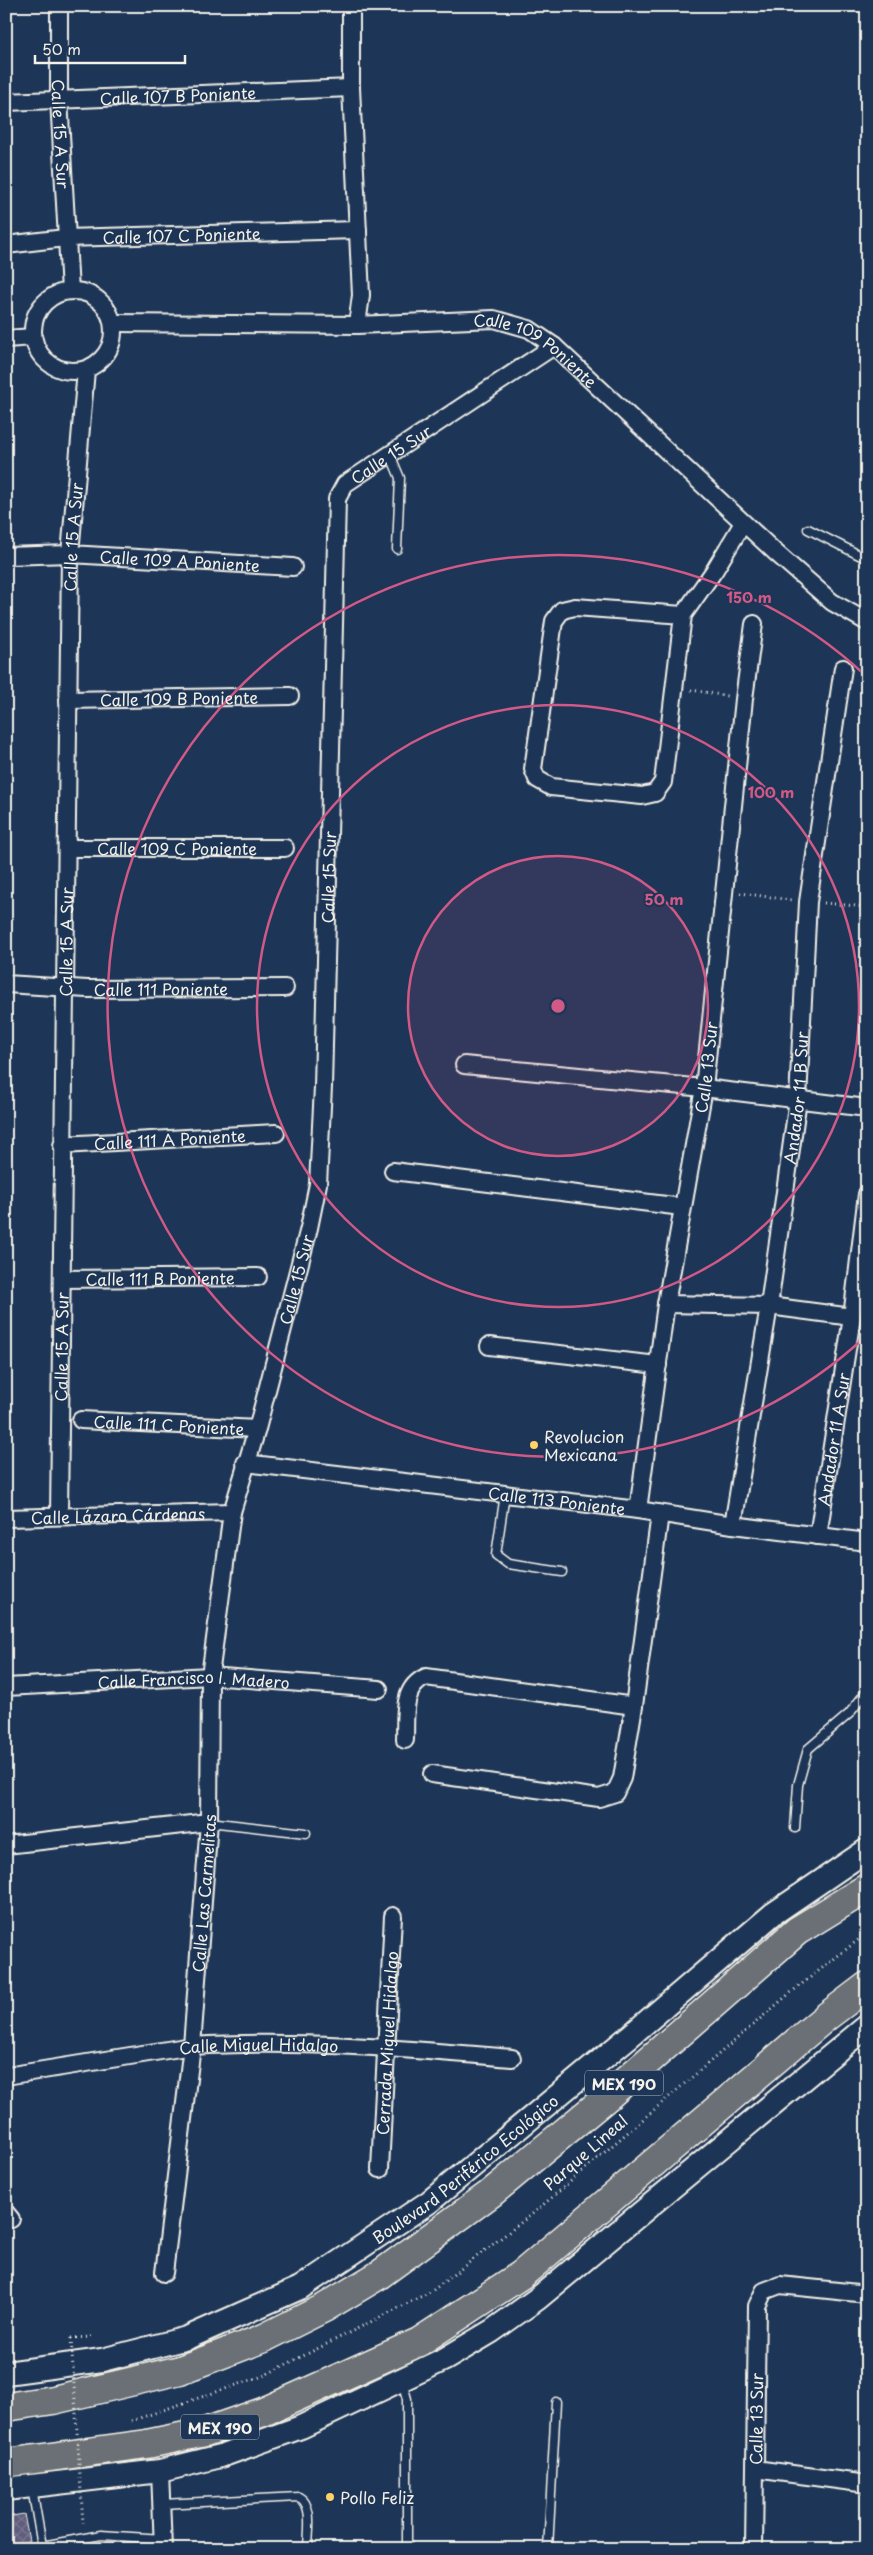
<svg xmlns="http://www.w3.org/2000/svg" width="873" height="2555" viewBox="0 0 873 2555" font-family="'Playpen Sans',sans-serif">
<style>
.building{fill:url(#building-cross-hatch);stroke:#f4f1e8}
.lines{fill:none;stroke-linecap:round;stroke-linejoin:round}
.lane-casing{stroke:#f4f1e8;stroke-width:11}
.street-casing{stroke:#f4f1e8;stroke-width:20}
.secondary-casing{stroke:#f4f1e8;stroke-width:26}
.highway-casing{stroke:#f4f1e8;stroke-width:31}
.path{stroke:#f4f1e8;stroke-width:3;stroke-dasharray:1 4;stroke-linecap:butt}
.lane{stroke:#1d3557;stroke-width:8}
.street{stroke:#1d3557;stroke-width:16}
.secondary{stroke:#1d3557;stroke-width:22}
.highway{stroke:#6a7074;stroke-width:28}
.path-bridge{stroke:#f4f1e8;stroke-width:3;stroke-dasharray:1 4;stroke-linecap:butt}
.ring{fill:none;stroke:#d15985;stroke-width:2.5}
.poi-dot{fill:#ffd166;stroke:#1d3557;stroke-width:2}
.labels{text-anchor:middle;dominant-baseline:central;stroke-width:4;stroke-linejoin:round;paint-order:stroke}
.shield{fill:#1d3557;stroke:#b4b9bc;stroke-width:1}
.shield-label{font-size:15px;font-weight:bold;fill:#f4f1e8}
.street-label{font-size:16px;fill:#f4f1e8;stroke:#1d3557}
.poi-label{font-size:16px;fill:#f4f1e8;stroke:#1d3557;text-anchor:start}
.centre{fill:#d15985;stroke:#1d3557;stroke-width:2.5}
.ring-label{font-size:15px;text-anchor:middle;font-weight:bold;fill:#d15985;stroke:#1d3557;stroke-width:4;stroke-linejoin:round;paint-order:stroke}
</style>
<defs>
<pattern id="building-cross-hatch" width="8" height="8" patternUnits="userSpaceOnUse" patternTransform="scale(1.25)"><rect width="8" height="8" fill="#605d7c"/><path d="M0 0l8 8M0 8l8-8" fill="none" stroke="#77758f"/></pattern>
</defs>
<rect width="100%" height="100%" fill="#1d3557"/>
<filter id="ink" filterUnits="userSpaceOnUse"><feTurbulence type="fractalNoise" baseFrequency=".02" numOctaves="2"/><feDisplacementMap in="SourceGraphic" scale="10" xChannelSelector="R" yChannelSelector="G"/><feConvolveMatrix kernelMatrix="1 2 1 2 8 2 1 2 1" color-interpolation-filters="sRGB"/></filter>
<g filter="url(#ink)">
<path class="building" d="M24,2514l5,27 -23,4v-28z"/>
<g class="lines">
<defs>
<path id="lane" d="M390,454l10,24 -3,71
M808,529l59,30
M505,1494l-9,61 12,9 54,8
M209,1822l97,11
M795,1828l3,-43 10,-36 41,-35 18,-23
M402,2381l5,18v150
M162,2504l137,-7c15,8 9,36 9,52
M42,2546l59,-11 62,4
M25,2549l17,-3 -10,-58
M548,2549l8,-147"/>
<g id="street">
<path id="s1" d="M59,6v93l11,192"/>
<path d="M351,6v82l10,207 -4,30"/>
<path id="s2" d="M6,102l345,-14"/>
<path id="s3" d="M6,245l59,-7 293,-8"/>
<circle cx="73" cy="331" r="40"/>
<path id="s4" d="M113,323l244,2 137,-6 35,10 25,17 221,206 57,50 35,20"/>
<path d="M6,339l27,-2"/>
<path id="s5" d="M6,556l64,-2 223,13"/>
<path d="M683,615l-108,-8 -13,3 -8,11 -21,148 4,10 14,8 91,9 13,-3 8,-11 20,-167 31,-44 29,-48"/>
<path id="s6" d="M68,700l222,-4"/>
<path id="s7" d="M68,848h217"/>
<path id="s8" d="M6,984l81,5 198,-1"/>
<path d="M464,1065l240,23 163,20"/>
<path id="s9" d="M62,1145l214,-12"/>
<path d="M393,1171l289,36"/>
<path id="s10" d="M62,1279l196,-2"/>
<path d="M666,1304l103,2 83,11"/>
<path d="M489,1346l169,19"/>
<path id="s11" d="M81,1420l176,9"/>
<path id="s12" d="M245,1463l393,47 95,15 134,17"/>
<path id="s13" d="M638,1510l28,-206 38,-216 40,-389 10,-75"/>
<path id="s14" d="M59,1516l11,-962 16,-184"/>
<path id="s15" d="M6,1518l226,-6"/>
<path id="s16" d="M733,1525l36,-219 29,-207 10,-197 35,-234"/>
<path id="s17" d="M818,1536l34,-219 15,-123"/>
<path id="s18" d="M6,1687l204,-11 169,13"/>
<path d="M405,1740c1,-24 -4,-52 21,-63l208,29"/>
<path d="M432,1774l167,24 16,-5 7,-15 12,-72 26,-192"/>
<path d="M6,1845l203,-23"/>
<path id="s19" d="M6,2076l186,-30c106,-7 214,3 320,12"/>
<path id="s20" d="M380,2169l13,-253"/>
<path d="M6,2213l5,6"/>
<path id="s21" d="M164,2273l28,-227 17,-224 1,-146 22,-164 25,-83 52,-201 9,-44 5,-97 14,-588 8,-15 209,-138"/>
<path d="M755,2469l112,15"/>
<path d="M160,2471l3,78"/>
<path id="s22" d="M754,2549l3,-243 7,-15 16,-6 87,9"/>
</g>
<g id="secondary">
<path id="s23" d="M6,2373l96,-13 85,-22 113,-50 129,-86 201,-166 143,-122 94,-64"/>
<path d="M6,2489l154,-18 61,-15 80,-29 144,-68 47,-28 45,-32 330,-273"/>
</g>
<path id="highway" d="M6,2407l47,-7 127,-30 84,-32 60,-30 55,-33 111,-81 117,-97 190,-166 70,-43
M6,2463l141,-19 58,-12 58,-20 156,-70 102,-67 305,-258 41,-31"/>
</defs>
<use href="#lane" class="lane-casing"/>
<use href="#street" class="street-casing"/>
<use href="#secondary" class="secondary-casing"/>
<use href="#highway" class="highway-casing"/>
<path class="path" d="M691,690l36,6
M740,893l51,7
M824,903l43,4
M71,2338l21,-1 1,3
M131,2421l132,-45 169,-85 104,-80 253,-217 78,-61"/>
<use href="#lane" class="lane"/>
<use href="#street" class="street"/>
<use href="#secondary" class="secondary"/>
<use href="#highway" class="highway"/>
<path class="path-bridge" d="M71,2338l12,185"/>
</g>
</g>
<circle cx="558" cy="1006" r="150" fill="#d15985" fill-opacity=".12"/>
<g class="ring">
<circle cx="558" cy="1006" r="150"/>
<circle cx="558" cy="1006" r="301"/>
<path d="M866 1336A451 451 0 1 1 866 676"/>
</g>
<g class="poi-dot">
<circle cx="534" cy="1445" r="5"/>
<circle cx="330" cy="2497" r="5"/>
</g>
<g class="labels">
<g class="shield">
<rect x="585" y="2070.5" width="78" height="25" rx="4"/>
<rect x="181" y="2414.5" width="78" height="25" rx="4"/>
</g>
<g class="shield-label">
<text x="624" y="2083">MEX 190</text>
<text x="220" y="2427">MEX 190</text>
</g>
<g class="street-label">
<text stroke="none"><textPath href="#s2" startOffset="172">Calle 107 B Poniente</textPath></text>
<text stroke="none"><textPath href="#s1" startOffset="128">Calle 15 A Sur</textPath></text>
<text stroke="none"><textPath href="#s3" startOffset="176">Calle 107 C Poniente</textPath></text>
<text stroke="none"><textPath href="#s4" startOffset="432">Calle 109 Poniente</textPath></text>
<text stroke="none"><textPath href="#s21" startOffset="1861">Calle 15 Sur</textPath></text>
<text stroke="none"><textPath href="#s14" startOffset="979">Calle 15 A Sur</textPath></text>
<text stroke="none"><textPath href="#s5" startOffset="174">Calle 109 A Poniente</textPath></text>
<text stroke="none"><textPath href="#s6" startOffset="111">Calle 109 B Poniente</textPath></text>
<text stroke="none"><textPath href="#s7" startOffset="109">Calle 109 C Poniente</textPath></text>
<text stroke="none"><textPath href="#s21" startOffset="1411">Calle 15 Sur</textPath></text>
<text stroke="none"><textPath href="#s14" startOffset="574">Calle 15 A Sur</textPath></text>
<text stroke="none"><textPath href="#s8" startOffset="155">Calle 111 Poniente</textPath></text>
<text stroke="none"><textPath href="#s13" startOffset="448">Calle 13 Sur</textPath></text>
<text stroke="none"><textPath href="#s16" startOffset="432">Andador 11 B Sur</textPath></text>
<text stroke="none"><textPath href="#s9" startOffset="108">Calle 111 A Poniente</textPath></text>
<text stroke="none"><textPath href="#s10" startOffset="98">Calle 111 B Poniente</textPath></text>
<text stroke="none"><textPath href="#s21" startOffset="1006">Calle 15 Sur</textPath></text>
<text stroke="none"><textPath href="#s14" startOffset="169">Calle 15 A Sur</textPath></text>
<text stroke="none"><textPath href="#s11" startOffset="88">Calle 111 C Poniente</textPath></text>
<text stroke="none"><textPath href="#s17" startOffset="98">Andador 11 A Sur</textPath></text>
<text stroke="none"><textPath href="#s12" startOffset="314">Calle 113 Poniente</textPath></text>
<text stroke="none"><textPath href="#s15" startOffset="112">Calle Lázaro Cárdenas</textPath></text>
<text stroke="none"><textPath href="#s18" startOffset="188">Calle Francisco I. Madero</textPath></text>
<text stroke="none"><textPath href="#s21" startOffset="382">Calle Las Carmelitas</textPath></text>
<text stroke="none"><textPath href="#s20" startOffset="126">Cerrada Miguel Hidalgo</textPath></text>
<text stroke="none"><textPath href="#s19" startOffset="255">Calle Miguel Hidalgo</textPath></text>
<text transform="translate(585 2152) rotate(-41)">Parque Lineal</text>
<text stroke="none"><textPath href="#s23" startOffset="512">Boulevard Periférico Ecológico</textPath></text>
<text stroke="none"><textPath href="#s22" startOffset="130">Calle 13 Sur</textPath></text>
</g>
<g class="poi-label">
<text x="544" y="1436">Revolucion<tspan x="544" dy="18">Mexicana</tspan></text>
<text x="340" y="2497">Pollo Feliz</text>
</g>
</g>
<circle cx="558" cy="1006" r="8" class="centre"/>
<g class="ring-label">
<text x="749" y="603">150 m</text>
<text x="771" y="798">100 m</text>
<text x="664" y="905">50 m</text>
</g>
<rect width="873" height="2555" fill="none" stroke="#1d3557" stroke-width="25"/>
<rect x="12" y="12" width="848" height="2530" fill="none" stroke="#f4f1e8" stroke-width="2" filter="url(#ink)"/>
<path d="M35 55v8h150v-8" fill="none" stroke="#f4f1e8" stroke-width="2.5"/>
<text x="42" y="55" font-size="15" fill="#f4f1e8" stroke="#1d3557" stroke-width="4" paint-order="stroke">50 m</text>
</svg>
